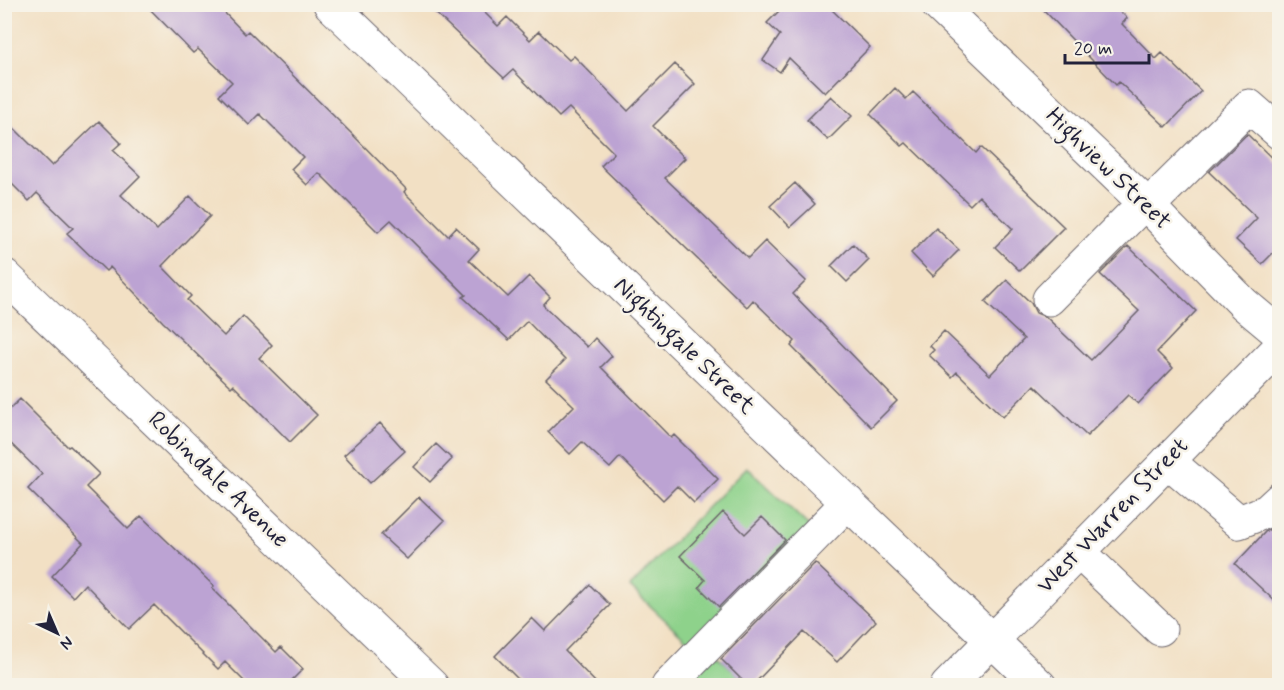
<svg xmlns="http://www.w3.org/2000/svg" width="1284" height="690" viewBox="0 0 1284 690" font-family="Mynerve,sans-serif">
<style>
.green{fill:#8ed28b;stroke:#587a63;stroke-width:1.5}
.building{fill:#bca3d3}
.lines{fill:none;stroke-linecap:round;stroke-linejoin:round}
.minor-casing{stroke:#6b646b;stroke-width:35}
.major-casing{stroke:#6b646b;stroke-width:35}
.minor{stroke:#fff;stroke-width:33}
.major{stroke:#fff;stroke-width:33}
.labels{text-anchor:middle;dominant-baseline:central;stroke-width:5;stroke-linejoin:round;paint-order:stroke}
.street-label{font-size:24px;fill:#22223b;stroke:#f7f3e8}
</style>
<rect width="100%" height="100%" fill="#f7f3e8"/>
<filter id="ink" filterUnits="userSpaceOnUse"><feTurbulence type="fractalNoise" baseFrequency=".0167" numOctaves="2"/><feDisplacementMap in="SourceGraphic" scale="12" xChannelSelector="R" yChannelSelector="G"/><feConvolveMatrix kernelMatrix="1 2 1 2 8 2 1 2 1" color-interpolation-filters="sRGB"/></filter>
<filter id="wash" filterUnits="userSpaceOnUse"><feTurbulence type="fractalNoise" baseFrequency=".008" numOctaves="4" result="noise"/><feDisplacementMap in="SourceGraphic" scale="24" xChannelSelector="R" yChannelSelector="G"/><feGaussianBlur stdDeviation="1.35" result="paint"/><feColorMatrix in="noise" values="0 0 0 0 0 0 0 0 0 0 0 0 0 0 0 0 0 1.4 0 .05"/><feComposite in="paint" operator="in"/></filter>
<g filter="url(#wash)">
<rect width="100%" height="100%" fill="#f2e0c4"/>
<path class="green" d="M747,467l64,61 -116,120 -65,-61z
M715,653l33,32 -63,1z"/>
<g id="blocks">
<path class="building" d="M145,4h71l29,30 3,-3 106,105 52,53 -2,3 44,44 8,-9 23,22 -10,11 39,37 21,-21 21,21 -7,8 44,42 8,-9 17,18 -11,11 70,71 3,-3 44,44 -24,24 -17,-17 -14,14 -43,-43 -10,11 -28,-26 -12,12 -22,-22 26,-26 -28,-27 19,-19 -38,-39 -18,19 -46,-43 3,-2 -75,-75 -13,12 -59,-59 -12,12 -16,-16 12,-12 -43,-43 -11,11 -30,-30 13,-13 -34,-33 -5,4z
M426,4h50l22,22 9,-9 23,23 9,-9 30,29 5,-4 54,55 47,-47 20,20 -42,42 32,32 -20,20 83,80 17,-17 41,40 -13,13 104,107 -26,26 -80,-81 4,-5 -42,-41 -6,7 -146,-141 13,-13 -45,-45 -10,9 -46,-47 -9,8z
M786,4h40l44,43 -45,46 -36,-35 -9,14 -17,-12 17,-25 -13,-12z
M1038,4h75l14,14 -5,6 34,35 6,-6 39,38 -35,36 -47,-45 -3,3z
M895,88l11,11 7,-7 63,61 5,-6 83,80 -44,44 -25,-24 18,-18 -34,-33 -9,9 -64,-62 -4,3 -32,-32z
M831,96l21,20 -24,24 -21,-20z
M4,118l48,48 47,-45 22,22 -8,7 27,26 -19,19 36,35 33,-34 20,20 -48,50 29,30 -4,4 37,36 19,-20 29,29 -13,13 58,57 -27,27 -57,-57 -2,2 -68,-65 -53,-55 -4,4 -39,-38 6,-5 -36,-35 -8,8 -25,-25z
M1247,134l33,32v80l-18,18 -26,-24 21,-22 -48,-46z
M795,183l20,21 -25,23 -20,-21z
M936,228l23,22 -26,26 -22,-23z
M853,244l16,16 -22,22 -16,-16z
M1128,246l68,65 -39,41 16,16 -35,36 -10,-9 -41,41 -53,-51 -31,32 -46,-45 -5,5 -23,-22 5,-5 -4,-4 14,-15 46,44 34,-36 -39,-37 22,-22 24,23 5,10 10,4 45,43 48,-49 -39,-37z
M20,399l48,48 2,-1 29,28 -13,13 42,42 13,-13 73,70 -2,2 64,64 5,-5 22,22 -17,17h-37l-24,-24 -7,7 -64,-64 -25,24 -44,-45 -12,13 -21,-21 31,-33 -55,-54 14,-15 -38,-37v-22z
M380,423l25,28 -35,32 -26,-28z
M436,444l16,15 -22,23 -16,-15z
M419,497l25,24 -37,38 -26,-24z
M723,512l22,22 17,-17 23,23 -66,67 -20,-20 6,-7 -25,-24z
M1280,525v81l-45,-42 31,-33z
M815,563l61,58 -39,41 -33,-30 -52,54h-4l-27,-27z
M590,585l20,20 -45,46 34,35h-74l-30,-30 37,-38 13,13z"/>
</g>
</g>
<g filter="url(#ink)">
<use href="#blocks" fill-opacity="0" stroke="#6b646b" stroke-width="1.5"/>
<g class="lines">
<defs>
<path id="minor" d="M330,4l497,479 213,203
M937,4l211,202 96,98 36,30
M1148,206l101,-100 31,27
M4,275l428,411
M1049,299l95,-96
M1168,461l71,61 28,-11 13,-12
M1079,552l81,77
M668,686l180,-184"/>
<path id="major" d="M947,686l333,-339"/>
</defs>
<use href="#minor" class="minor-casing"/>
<use href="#major" class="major-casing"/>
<use href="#minor" class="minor"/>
<use href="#major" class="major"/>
</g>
</g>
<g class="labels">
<g class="street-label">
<text transform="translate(1108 169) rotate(44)">Highview Street</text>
<text transform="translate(684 346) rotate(44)">Nightingale Street</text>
<text transform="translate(218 480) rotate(44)">Robindale Avenue</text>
<text transform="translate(1113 516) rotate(-46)">West Warren Street</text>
</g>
</g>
<rect width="1284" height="690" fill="none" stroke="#f7f3e8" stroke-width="24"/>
<g transform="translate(57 633) rotate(136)" stroke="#f7f3e8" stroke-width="4.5" paint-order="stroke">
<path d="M0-4.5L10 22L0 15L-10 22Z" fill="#22223b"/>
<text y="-9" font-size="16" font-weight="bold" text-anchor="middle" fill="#22223b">N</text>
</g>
<path d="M1065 54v9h84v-9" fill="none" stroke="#22223b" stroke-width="3"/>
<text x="1074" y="54" font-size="18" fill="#22223b" stroke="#f7f3e8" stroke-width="4.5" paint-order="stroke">20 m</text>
</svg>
